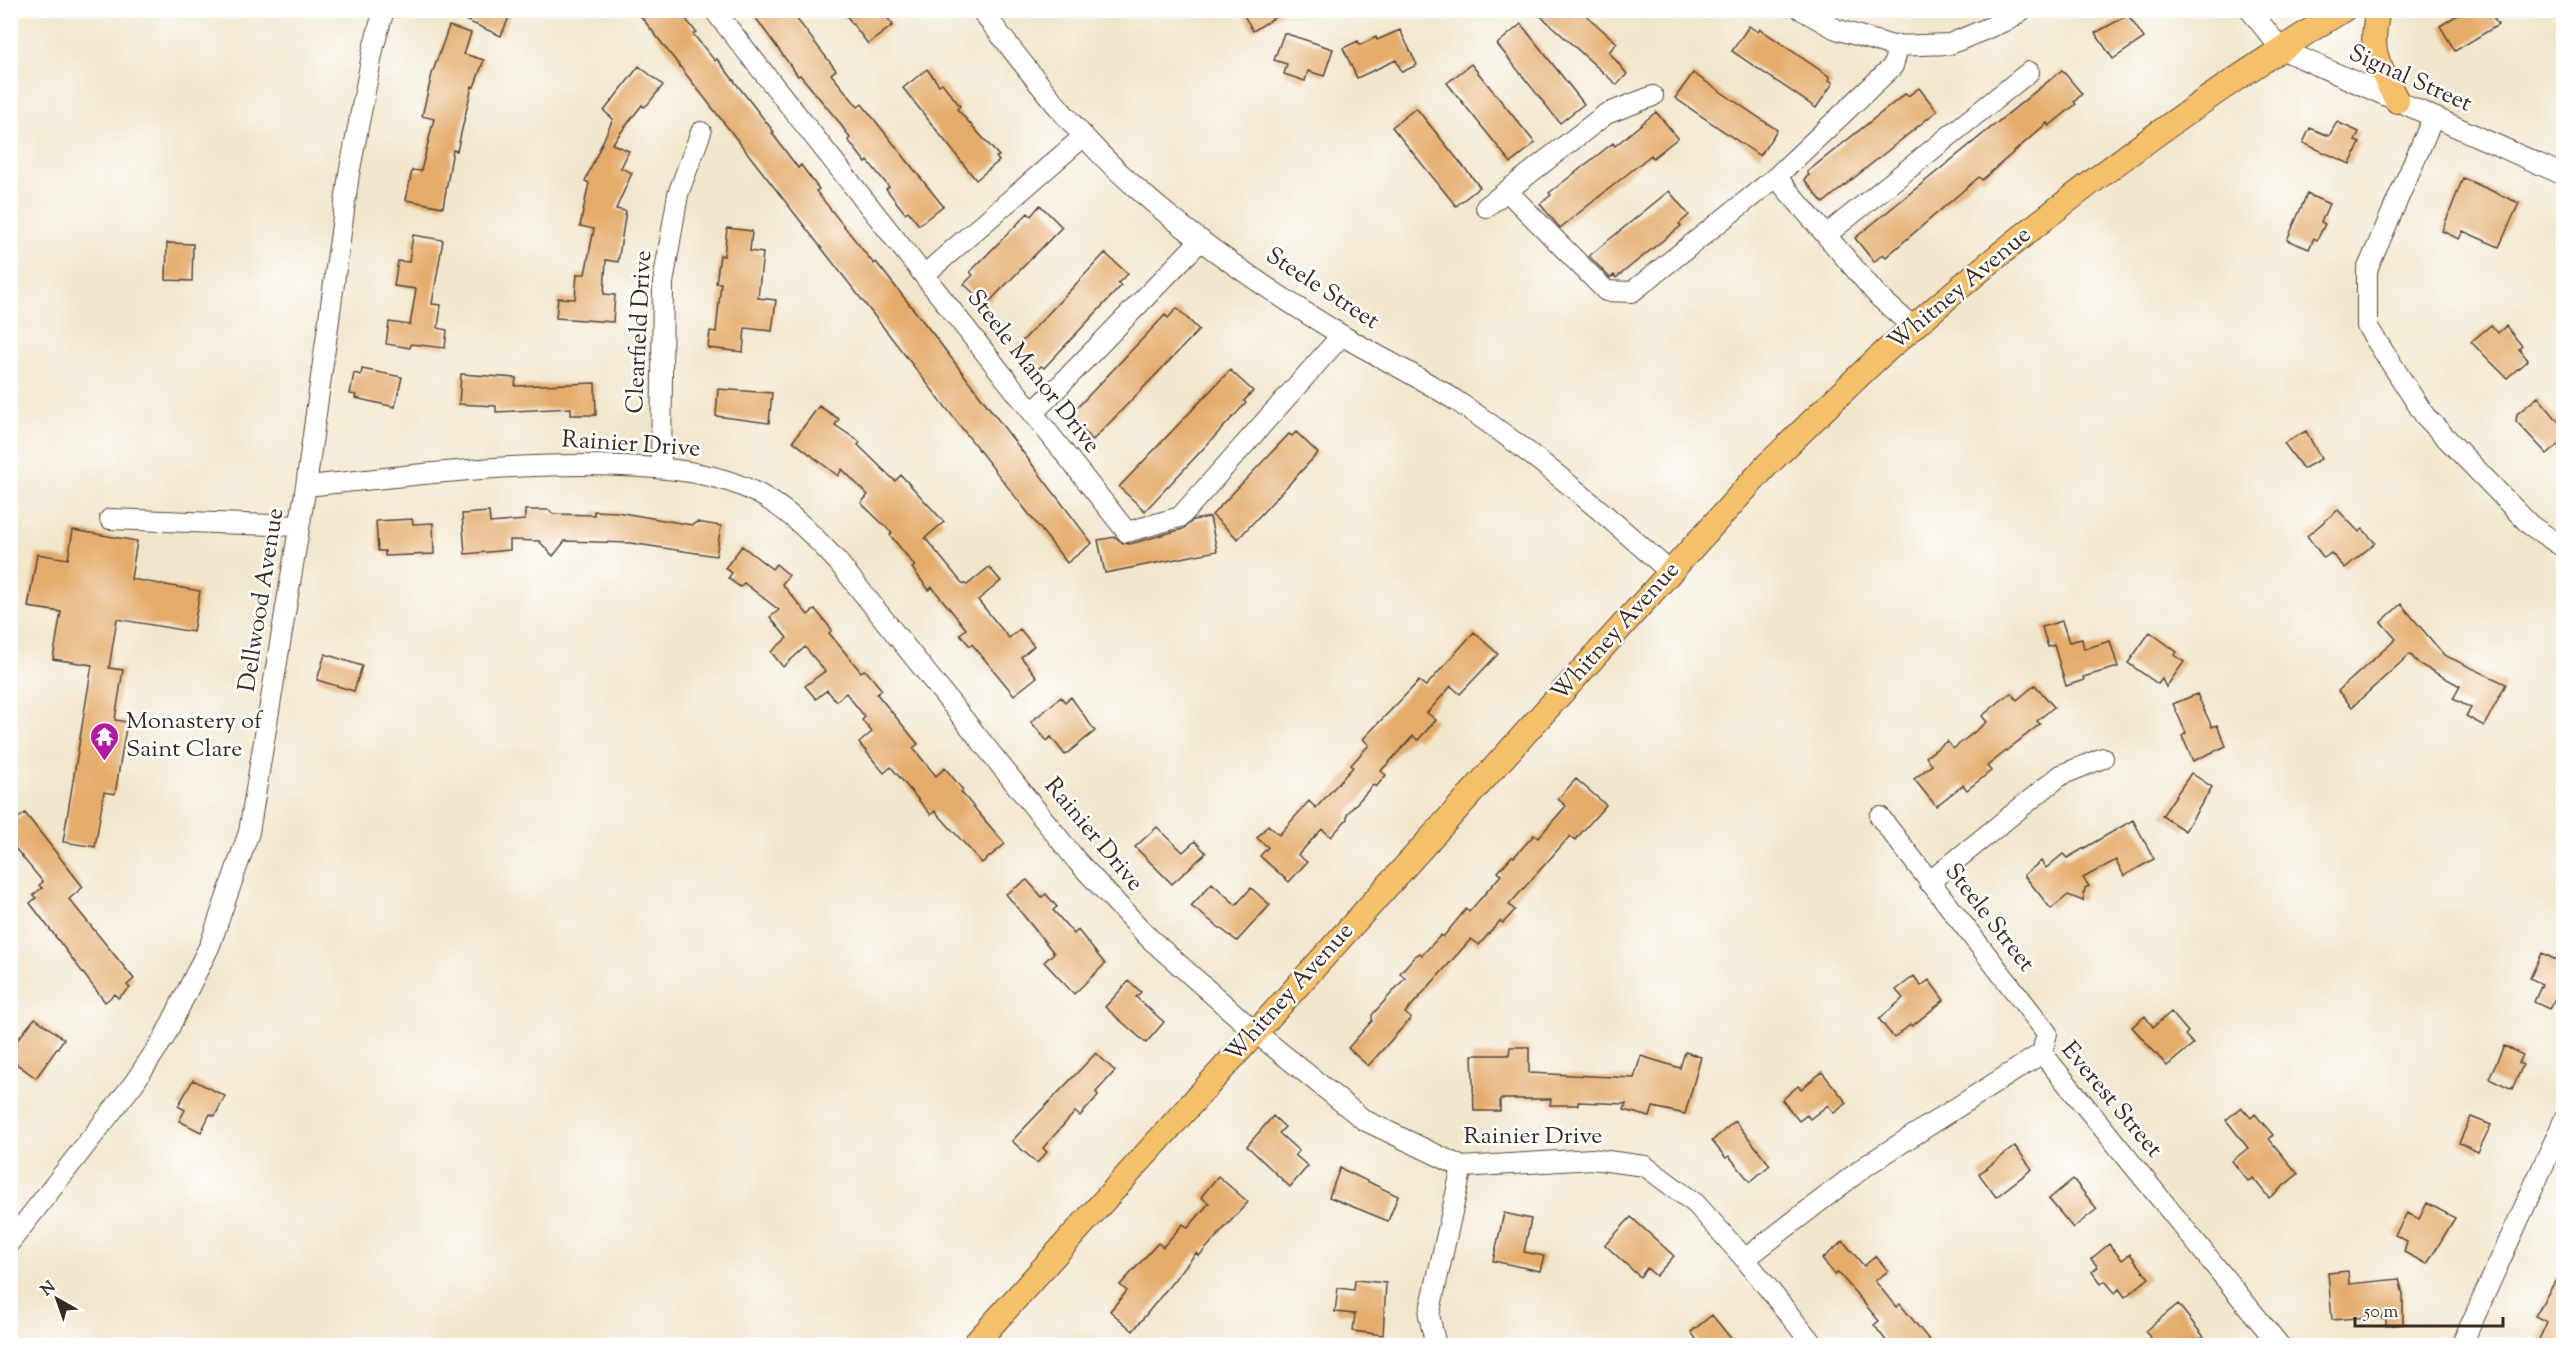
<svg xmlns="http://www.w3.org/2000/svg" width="2574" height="1356" viewBox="0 0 2574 1356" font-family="'Sorts Mill Goudy',serif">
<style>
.building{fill:#e4ab6a}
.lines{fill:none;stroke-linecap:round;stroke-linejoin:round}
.minor-casing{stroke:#564638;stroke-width:22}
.major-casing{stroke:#564638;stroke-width:26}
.minor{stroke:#fff;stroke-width:20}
.major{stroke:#f6c06b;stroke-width:24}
.labels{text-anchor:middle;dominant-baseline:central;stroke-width:5;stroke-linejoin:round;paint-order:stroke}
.street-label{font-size:24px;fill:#3b2a1e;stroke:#fff}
.poi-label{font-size:24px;fill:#3b2a1e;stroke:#fff;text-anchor:start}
</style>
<rect width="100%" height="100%" fill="#fff"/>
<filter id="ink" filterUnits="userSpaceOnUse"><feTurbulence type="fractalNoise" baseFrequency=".0167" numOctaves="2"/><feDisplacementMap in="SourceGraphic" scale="12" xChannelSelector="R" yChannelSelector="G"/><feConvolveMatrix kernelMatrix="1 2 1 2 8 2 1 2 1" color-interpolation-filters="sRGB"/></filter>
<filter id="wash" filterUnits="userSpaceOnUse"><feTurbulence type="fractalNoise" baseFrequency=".008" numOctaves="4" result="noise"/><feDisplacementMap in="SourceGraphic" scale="24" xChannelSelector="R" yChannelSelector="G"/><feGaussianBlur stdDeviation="1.35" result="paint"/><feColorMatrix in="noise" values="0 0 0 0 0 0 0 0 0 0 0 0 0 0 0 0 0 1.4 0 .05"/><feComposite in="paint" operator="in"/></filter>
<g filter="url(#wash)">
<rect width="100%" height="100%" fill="#f1e6cc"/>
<g id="blocks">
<path class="building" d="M443,10h69l-11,26z
M636,10h43l17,22 -3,2 22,27 2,-2 57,73 -2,1 26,35 3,-3 18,24 -3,2 58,73 2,-2 57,72 159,209 -25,20z
M750,10h40l46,60 -5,4 27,33 4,-3 81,102 -24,19 -11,-14 -3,2 -19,-24 3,-2 -21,-26 -2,2 -18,-23 2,-2 -11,-16 -39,-47 -2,1z
M842,10h39l12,15 -25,19z
M1241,10h46l-34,21z
M1534,10h46l37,33 -8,9 18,22 -10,11z
M2465,10h24l9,15 -43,26 -15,-25z
M2128,15l16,23 -31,21 -18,-26z
M1521,24l63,80 -24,19 -63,-79z
M449,26l22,7 -7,21 20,6 -10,27 -2,-1 -15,65 -4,-1 -10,57 -37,-7 6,-30 9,1 13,-52 -12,-3 10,-42z
M1749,26l9,6 2,-3 70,48 -1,3 4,3 -17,25 -84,-57z
M1400,30l17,35 -15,7 -6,-12 -39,18 -14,-30 15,-7 2,4 16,-8 1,3z
M1284,33l49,16 -9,27 -16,-5 -3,10 -21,-7 3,-10 -13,-4z
M1471,64l64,79 -24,20 -64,-80z
M639,66l24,19 -15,19 -4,3 -2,-2 -30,39 17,7 -8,17 11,5 -16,36 10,2 -8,51 -12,-2 -2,34 11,1 -2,27 -57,-4 2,-20 17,1 2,-25h8l9,-45 -14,-3 9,-43 -4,-2 28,-62 -9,-8z
M927,69l12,16 3,-2 18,23 -3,3 42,47 -3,1 3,4 -23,19 -73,-92z
M2062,70l20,24 -8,8 2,2 -27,22 -2,-3 -65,57 -3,-3 -93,80 -3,-3 -9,8 -19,-24z
M1693,73l84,57 -17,26 -85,-58z
M1919,88l18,23 -114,92 -19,-24 5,-4 -2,-3 98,-78 3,2z
M1416,108l64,79 -24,19 -64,-79z
M1656,112l22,26 -25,20 -2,-3 -91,73 -20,-24 11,-9 -2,-2 64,-50 2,3z
M2337,122l22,10 -4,9 5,2 -10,21 -47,-21 7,-15 19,8z
M2463,178l56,25 -20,44 -36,-16 -4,8 -17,-8z
M1669,191l20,24 -10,9 2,2 -24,19 -41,33 -2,-3 -4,3 -21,-22z
M2307,194l22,10 -8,18 4,2 -8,16 -3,-2 -5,11 -22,-9z
M1040,205l22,22 -76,78 -22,-21 9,-9 -3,-3 58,-59 3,3z
M727,228l25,3 -2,20 13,2 -5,45 18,2 -4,31 -27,-3 -2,24 -35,-4 2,-17 6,1 5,-49h-5l4,-28 4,1z
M413,235l30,5 -11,64 9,1 -3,23 9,2 -2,18 -34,-4 -1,4 -24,-4 3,-22 21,3 6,-36 -22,-3 4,-25 11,1z
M167,243l26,1 -1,37 -26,-1z
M1105,253l23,21 -10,9 3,3 -77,82 -3,-2 -4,4 -22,-21z
M1177,308l22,22 -106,110 -22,-21 4,-5 -2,-2 92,-97 3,3z
M2491,325l7,8 8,-7 16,20 -3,3 9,11 -21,18 -36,-36z
M362,369l40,8 -7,30 -40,-9 1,-3 -6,-1 4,-21 7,2z
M1230,370l23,21 -9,10 2,2 -101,108 -26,-24z
M461,374l55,4 -1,8 80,-3 1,32h-25v-7l-75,4v-6l-37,-2z
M718,389l54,4 -3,30 -53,-7z
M2538,397l26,31v12l-17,14 -31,-33 1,-7z
M819,406l20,13 -4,6 25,17 -2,3 37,36 6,-6 43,47 -19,16 37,45 5,2 22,-18 12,14 -23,19 31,38 11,-9 14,17 -13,11 16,20 -23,18 -42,-51 -2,2 -10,-12 6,-5 -34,-42 -3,3 -14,-18 -3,-4 3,-2 -25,-31 2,-2 -31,-30 7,-8 -26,-26 -4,7 -45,-35z
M2306,431l15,28 -18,10 -19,-26z
M1296,432l22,21 -80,86 -26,-24 77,-81 3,2z
M525,510h24l4,4 41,1v-4l23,1 75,13 5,-3 24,4 -5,30 -86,-13 -65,-2 -12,15 -14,-15 -29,-1v10l-45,4 -3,-40 27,-2 1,11 35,-3z
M2338,510l21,22 4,-3 12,14 -30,25 -14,-15 -7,5 -17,-22z
M1210,517l7,34 -112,22 -7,-33 17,-3 8,6 7,1 53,-15 10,-9z
M412,519l1,5 20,-1 1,31 -49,2v-5h-7l-2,-30z
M73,530l64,11 -6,38 69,12 -7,41 -76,-13 -8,49 14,2 -8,50 12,2 -12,72 -11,-2 -9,55 -32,-5 29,-177 -39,-6 8,-47 -33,-5 9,-53 31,5z
M742,546l30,23 4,-5 13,11 -7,9 26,31 7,-6 17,21 -3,3 32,39 3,-2 3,2 15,18 -5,4 41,50 -5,4 23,28 9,-8 18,22 -2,2 44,52 -23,19 -47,-52 -4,4 -40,-48 -7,6 -25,-30 13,-11 -10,-12 3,-3 -19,-24 -10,8 -9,-11 -11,9 -11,-13 20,-15 -20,-24 -22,20 -12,-15 16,-14 -17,-21 9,-7 -35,-27 -4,4 -12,-9 4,-5 -7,-5z
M2401,604l43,51 62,29 -22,42 -18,-10 5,-8 -18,-9 7,-13 -41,-22 -9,-10 -58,53 -14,-16 58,-52 -15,-17z
M2062,621l7,21 13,-3 2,10 26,-8 8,26 -35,10 1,3 -18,6 -12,-41 -6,2 -6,-20z
M1474,632l24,22 -38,40 -9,-8 -24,27 9,7 -18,20 -5,-4 -32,35 5,4 -10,12 -3,-2 -26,29v5l-16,18 -9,-8 -24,26 9,7 -18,20 -29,-26 8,-9 -11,-9 11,-13 11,10 30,-34 7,7 37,-41 -2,-2 18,-20 -6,-6 56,-58 7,5z
M2150,632l27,20 -2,3 9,7 -18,25 -4,-8 -4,5 -30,-21z
M325,654l37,12 -8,25 -37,-11z
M2035,685l19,22 -17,14 3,3 -53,42 4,5 -24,19 -4,-5 -27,21 -22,-27 18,-14 -6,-8 21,-16 6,8 34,-27 -5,-6 18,-15 11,-8 6,7z
M2197,694l15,33 5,-2 9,21 -33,15 -11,-25 4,-3 -13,-29z
M1061,697l4,5 6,-5 24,34 -30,24 -14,-18 -4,4 -16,-19z
M2191,773l21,14 -27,44 -23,-15z
M1576,779l30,26 -31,35 -5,-4 -61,69 6,5 -12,13 -3,-2 -21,24 -8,-6 -66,74 6,5 -43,48 -20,-18 24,-27v-6l33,-37 -5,-5 15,-17 5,-3 2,2 19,-20 2,2 23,-28 3,3 32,-37 -3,-3 14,-16 2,1 20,-22 4,3 28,-32 -8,-7z
M25,813l58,74 -14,12 65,80 -7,6 3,3 -12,10 -3,-4 -10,8 -75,-99 6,-5 -3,-3 9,-7 -3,-3 4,-3 -33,-40v-17z
M2133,820l21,39 -30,17 -8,-16 -33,18 6,8 -4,2 -2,13 -15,-6 -17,14 -27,-34 17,-14 5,7 17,-14 4,4z
M1157,827l26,25 12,-11 11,12 -34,31 -37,-37z
M1027,880l15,17 4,-3 11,13 -4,3 21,24 4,-4 27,34 -31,30 -30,-32 10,-9 -48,-59z
M1212,883l24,22 15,-17 19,17 -33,36 -46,-35z
M2542,953l22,11v19l-15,26 -15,-7 8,-18 -12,-6z
M1914,976l7,10 8,-6 15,20 -32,26 -1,-2 -17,14 -15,-19 20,-17 4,-4 -7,-8z
M1129,981l12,11 -5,5 28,25 -18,21 -41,-36z
M2171,1012l17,20 -3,3 8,9 -26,22 -35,-39 13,-11 8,11z
M35,1018l29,21 -28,39 -26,-19v-10z
M2504,1046l19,9 -4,8 4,2 -11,24 -23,-11z
M1510,1047h19v26l105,5 7,-22 39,12 5,-16 16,5 -16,57 -32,-7 -3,10 -26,-7 2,-6 -48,-2v3h-28l1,-6h-51v12h-26l-2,-56h37z
M1096,1053l19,18 -19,21 2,3 -2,3 -16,18 -5,-4 -32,36 4,4 -10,11 -25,-22z
M1822,1072l25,31 -13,10 -6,-8 -18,14 -3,-4 -8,6 -17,-21 16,-14 3,3z
M193,1080l32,16 -10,20 -5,-2 -9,18 -22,-11 6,-11 -7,-4z
M2241,1107l10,11 4,-4 18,21 -4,4 29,35 -29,24 -16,-20 -5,3 -16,-20 16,-13 -22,-28z
M1273,1116l12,11 -6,6 20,18 -4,4 13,11 -18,21 -43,-41z
M2471,1117l20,8 -13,27 -19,-9z
M1735,1121l35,44 -20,17 -21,-26 -3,2 -14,-17z
M2015,1146l17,23 -36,28 -17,-23z
M1340,1168l58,28 -10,25 -59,-24z
M1218,1176l30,26 -49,54 -3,-3 -63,78 -23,-20 17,-20 -7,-6 38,-42 5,4 20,-23 5,4 21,-25 -8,-6z
M2073,1179l24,30 -24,19 -24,-29z
M2427,1203l28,15 -28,46 -23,-12 3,-11 -12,-6 12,-22 12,6z
M1504,1213l27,6 -7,33 20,4 -4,15 -47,-10z
M1631,1217l43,39 -18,20 -9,-8 -7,9 -35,-32z
M1843,1241l21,25 12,-10 12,15 -13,10 21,26 4,-3 34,42h-44l-16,-21 5,-4 -41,-49 -3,3 -13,-16z
M2109,1244l13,16 8,-6 19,24 -24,19 -6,-8 -4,4 -10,-12 -4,3 -9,-12 6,-5 -7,-8z
M2564,1266v80h-28l11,-24 -12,-6z
M2348,1271l1,13 50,-5 4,15v30l-17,2v-7h-4l-1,-3 -49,4 -4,-47z
M1355,1280l31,3 -3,52 -30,-4 2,-17 -20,-2 3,-24 16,2z
M2178,1304l26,33 -3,1 6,8h-50l-12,-15z
M1712,1315l25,31h-36l-10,-14z"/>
</g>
</g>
<g filter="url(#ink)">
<use href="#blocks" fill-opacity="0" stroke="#564638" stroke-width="1.5"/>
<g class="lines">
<defs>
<path id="minor" d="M714,10l413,522 53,-15 162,-182
M981,10c48,61 94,124 152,175 63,57 138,107 210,151 39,23 81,43 118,68 75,50 142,108 209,168
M1802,10l34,19 57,17 57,-2 62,-26 10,-8
M2250,10l31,39 283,126
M1899,45l-6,21 -117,111 103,120 35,31
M2433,118l-66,152v56l58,90 105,109 34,23
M1507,191l99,100 26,1 144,-115
M1486,207l120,-93 47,-18
M1826,235l203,-163
M924,275l160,-139
M1033,413l168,-173
M661,468l2,-185 15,-89 23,-62
M306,486c105,-10 210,-25 316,-20 47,2 95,6 137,28 31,17 55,42 79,68l239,299 72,77 106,94 109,88 98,47 130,-8 53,7 51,38 49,55 69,87
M110,519l189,7
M1880,817l167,216 -5,20
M1929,882l132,-107 42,-17
M2042,1053l238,293
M10,1242l124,-159 30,-45 46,-93 39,-113 57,-346 43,-312 25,-129 10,-35
M1745,1259l122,-94 175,-112
M1436,1346l-7,-31 33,-148
M2461,1346l103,-226"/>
<path id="major" d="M2378,10c-10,44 0,53 19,91
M973,1346l794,-881c37,-35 73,-72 111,-107 145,-129 299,-246 465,-348"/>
</defs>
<use href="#minor" class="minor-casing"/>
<use href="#major" class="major-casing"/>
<use href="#minor" class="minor"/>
<use href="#major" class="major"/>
</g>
</g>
<defs>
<symbol id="temple-pin" viewBox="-11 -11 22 30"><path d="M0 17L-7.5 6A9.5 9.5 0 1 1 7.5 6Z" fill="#b5179e" stroke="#fff"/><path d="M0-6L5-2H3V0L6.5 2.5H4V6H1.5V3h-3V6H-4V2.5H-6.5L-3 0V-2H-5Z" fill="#fff"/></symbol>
</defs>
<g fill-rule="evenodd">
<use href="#temple-pin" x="88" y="720" width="33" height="45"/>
</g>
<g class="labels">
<g class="street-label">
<text transform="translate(2410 79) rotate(24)">Signal Street</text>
<text transform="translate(1322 289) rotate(33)">Steele Street</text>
<text transform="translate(1960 289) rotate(-40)">Whitney Avenue</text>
<text transform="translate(640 332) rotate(-87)">Clearfield Drive</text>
<text transform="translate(1033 372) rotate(52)">Steele Manor Drive</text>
<text transform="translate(631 445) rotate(4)">Rainier Drive</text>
<text transform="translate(262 600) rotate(-81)">Dellwood Avenue</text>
<text transform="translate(1616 632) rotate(-48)">Whitney Avenue</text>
<text transform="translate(1093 835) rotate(50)">Rainier Drive</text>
<text transform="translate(1989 918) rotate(52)">Steele Street</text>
<text transform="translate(1290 993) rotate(-48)">Whitney Avenue</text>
<text transform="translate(2111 1100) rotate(50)">Everest Street</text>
<text x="1533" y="1137">Rainier Drive</text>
</g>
<g class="poi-label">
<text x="126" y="722">Monastery of<tspan x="126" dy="28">Saint Clare</tspan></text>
</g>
</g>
<rect width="2574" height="1356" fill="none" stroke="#fff" stroke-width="36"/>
<g transform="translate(57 1299) rotate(320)" stroke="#ffffff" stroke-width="4.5" paint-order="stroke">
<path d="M0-4.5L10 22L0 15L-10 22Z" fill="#3b2a1e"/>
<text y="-9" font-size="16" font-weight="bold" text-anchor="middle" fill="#3b2a1e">N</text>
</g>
<path d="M2355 1317v9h148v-9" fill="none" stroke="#3b2a1e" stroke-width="3"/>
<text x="2364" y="1317" font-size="18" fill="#3b2a1e" stroke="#ffffff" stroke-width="4.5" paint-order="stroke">50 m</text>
</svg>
